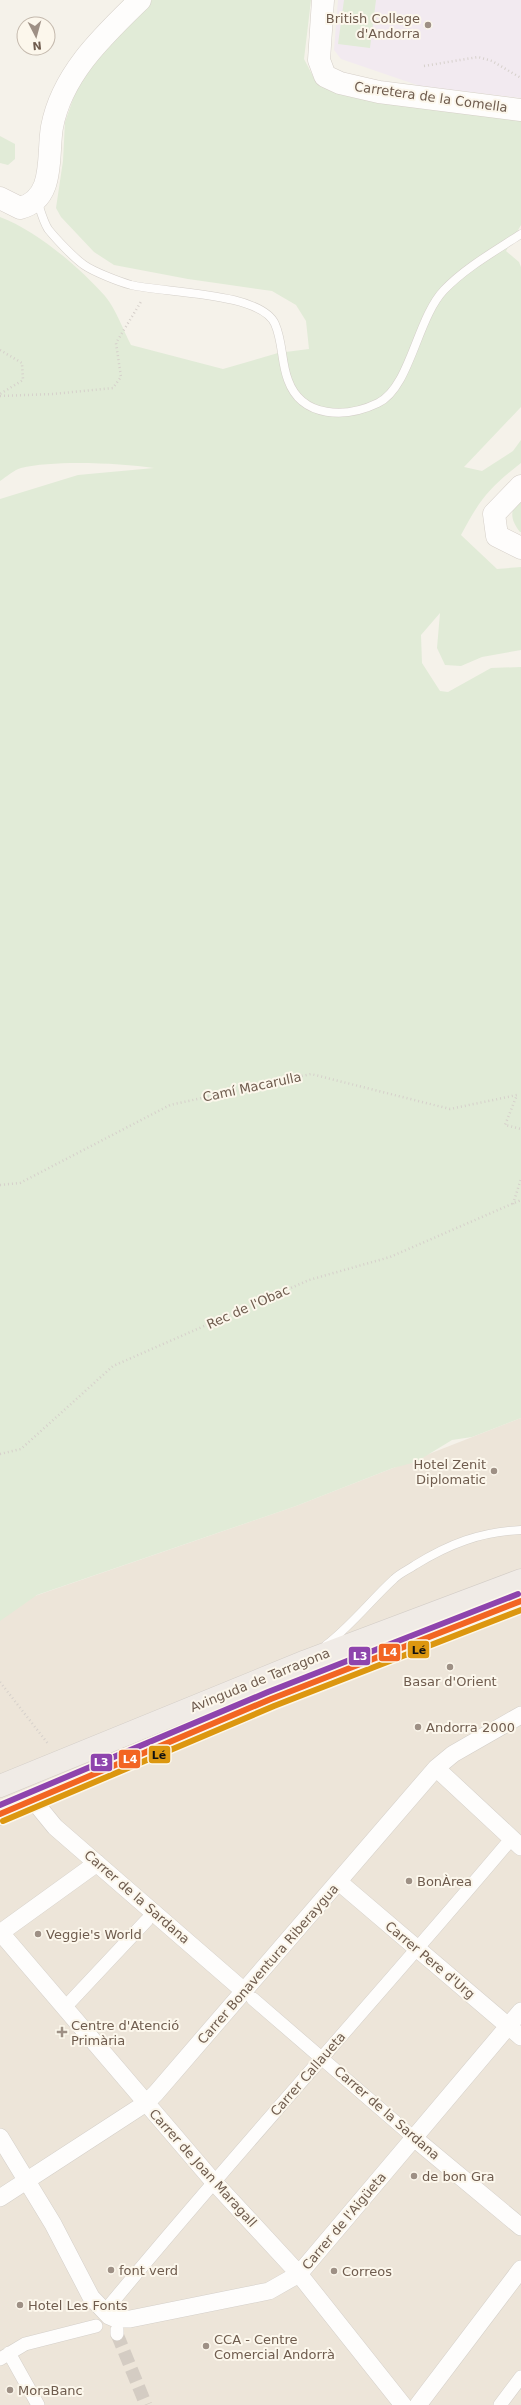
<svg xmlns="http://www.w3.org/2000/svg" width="521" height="2405" viewBox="0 0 521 2405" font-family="'DejaVu Sans',sans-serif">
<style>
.residential{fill:#ede5d9}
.education{fill:#f2eaf0}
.green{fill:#e1ebd7}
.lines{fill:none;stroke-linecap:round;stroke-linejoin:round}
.pedestrian-tunnel{stroke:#d4ccc3;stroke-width:13;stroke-dasharray:13 6;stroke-linecap:butt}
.service-casing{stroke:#d4cfc9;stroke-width:9}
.pedestrian-casing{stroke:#d4cfc9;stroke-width:14}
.minor-casing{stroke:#d4cfc9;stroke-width:18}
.secondary-casing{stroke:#d5cfc8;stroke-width:23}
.trunk-casing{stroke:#d3cdc7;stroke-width:23}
.path{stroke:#d6d0cb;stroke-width:2.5;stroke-dasharray:1 3;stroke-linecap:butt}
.service{stroke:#fefdfc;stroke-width:8}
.pedestrian{stroke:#fefdfc;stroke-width:13}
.minor{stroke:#fefdfc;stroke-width:17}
.secondary{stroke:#fefdfc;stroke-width:22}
.trunk{stroke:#f0ebe6;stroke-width:22}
.bus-1-casing{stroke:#fcf7ec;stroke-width:9}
.bus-2-casing{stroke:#fcf7ec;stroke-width:9}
.bus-3-casing{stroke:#fcf7ec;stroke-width:9}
.bus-1{stroke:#f26522;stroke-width:6}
.bus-2{stroke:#dc9710;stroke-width:6}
.bus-3{stroke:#8e44ad;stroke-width:6}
.poi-dot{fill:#9e9085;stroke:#fcf7ec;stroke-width:1.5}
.labels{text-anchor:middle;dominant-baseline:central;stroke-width:4;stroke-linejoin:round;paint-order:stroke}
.poi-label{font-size:13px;fill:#6f5c4e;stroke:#fcf7ec;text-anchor:start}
.street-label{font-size:13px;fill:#6f5c4e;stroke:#fcf7ec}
.line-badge{stroke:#fcf7ec;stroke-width:1.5}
.badge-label{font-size:11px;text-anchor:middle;font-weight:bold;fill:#fff}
.pale-badge-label{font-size:11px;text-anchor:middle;font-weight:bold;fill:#111}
</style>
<rect width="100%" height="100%" fill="#f5f2ea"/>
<path class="residential" d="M521,1418v987h-521v-797l296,-102z"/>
<path class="education" d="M338,0h183v98l-101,-12 -79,-27 -7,-9z"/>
<path class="green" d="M152,0h159l-7,59 11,21 206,40v105l-15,26 13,11 2,5v140l-57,60 18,4 31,-20 8,-11v23c-32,25 -41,36 -60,72l36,34 24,-2v83l-39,7 -21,9 -16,-1 -8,-17 3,-35 -19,22 1,28 18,28 8,1 43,-24 30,-1v751l-49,19 -20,3 -36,22 -23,6 -97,38 -259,89 -37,26v-1122l78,-24 76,-7c-35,-5 -100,-8 -133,0 -7,2 -15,9 -21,13v-264c37,14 78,49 105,79 11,13 18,34 26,49l92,24 55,-16 31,-4 -3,-28 -10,-16 -24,-14 -84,-12 -74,-14 -20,-13 -33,-35 -5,-9 7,-47 2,-39 13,-37 29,-41z
M344,0h32l-6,48 -32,-4z
M0,136l15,8v15l-7,6 -8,-2z
M521,499v33h-1c-9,-11 -12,-23 1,-33z"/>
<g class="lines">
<path class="pedestrian-tunnel" d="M117,2334l29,71"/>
<defs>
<path id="service" d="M37,200c3,9 6,21 11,29 8,10 26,29 36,36 10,7 36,17 47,20 33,8 130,7 144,39 8,18 6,38 13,56 14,39 59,38 90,23 32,-15 39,-85 66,-113 21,-22 51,-39 77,-56
M326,1645c26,-20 45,-45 68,-66 6,-6 14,-9 21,-14 34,-21 65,-33 106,-35"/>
<path id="pedestrian" d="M253,1999l161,139
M70,2002l77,-82
M110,2305c129,-156 266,-306 396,-460
M117,2330v4
M9,2353l29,52
M0,2359l25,-15 71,-18
M500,2405l21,-28"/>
<path id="minor" d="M436,1768l85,79
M33,1800l22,27 189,164
M339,1882l182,155
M0,1933l97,-70
M1,1933l212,248 86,93 104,131
M0,2137l53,87 38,73 18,19 7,3h14l139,-28 30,-17 222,-263
M414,2138l107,89
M0,2198l146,-95 10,-10 280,-325 17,-14 68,-39
M418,2405l103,-136"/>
<path id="secondary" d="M323,0l-4,60 6,16 15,7 39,9 142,18
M0,198l20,10c36,-9 27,-53 32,-81 10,-53 51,-91 88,-127
M521,486l-27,28 3,22 24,12"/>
<path id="trunk" d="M0,1786l306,-125 215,-81
M0,1814l271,-115 250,-98"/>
</defs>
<use href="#service" class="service-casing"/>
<use href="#pedestrian" class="pedestrian-casing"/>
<use href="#minor" class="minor-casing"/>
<use href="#secondary" class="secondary-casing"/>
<use href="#trunk" class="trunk-casing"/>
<path class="path" d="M424,66l54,-9 14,4 29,17
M0,350l22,13 1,17 -23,14
M0,396l53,-2 60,-6 8,-11 -5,-34 26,-43
M0,1185l20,-2 150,-78 141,-31 139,35 67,-14 -12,30 16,4
M513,1204l8,-25
M0,1454l21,-5 92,-83 196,-86 81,-23 131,-57
M0,1682l49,63"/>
<use href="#service" class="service"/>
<use href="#pedestrian" class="pedestrian"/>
<use href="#minor" class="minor"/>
<use href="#secondary" class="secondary"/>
<use href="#trunk" class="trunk"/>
<defs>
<path id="bus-1" d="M0,1814l271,-115 250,-98"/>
<path id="bus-2" d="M3,1821l271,-115 247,-96"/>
<path id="bus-3" d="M0,1805l268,-113 250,-98"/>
</defs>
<use href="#bus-1" class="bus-1-casing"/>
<use href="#bus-2" class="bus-2-casing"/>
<use href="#bus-3" class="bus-3-casing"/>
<use href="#bus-1" class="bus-1"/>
<use href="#bus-2" class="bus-2"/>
<use href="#bus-3" class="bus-3"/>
</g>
<g class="poi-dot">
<circle cx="428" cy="25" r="4"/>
<circle cx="494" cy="1471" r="4"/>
<circle cx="450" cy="1667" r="4"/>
<circle cx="418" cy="1727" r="4"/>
<circle cx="409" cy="1881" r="4"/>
<circle cx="38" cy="1934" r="4"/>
<path d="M60 2026h4v4h4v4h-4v4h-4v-4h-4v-4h4z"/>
<circle cx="414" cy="2176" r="4"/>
<circle cx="111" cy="2270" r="4"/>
<circle cx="334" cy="2271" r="4"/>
<circle cx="20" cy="2305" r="4"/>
<circle cx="206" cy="2346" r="4"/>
<circle cx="10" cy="2390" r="4"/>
</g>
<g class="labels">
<g class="poi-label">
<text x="420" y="18" text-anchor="end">British College<tspan x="420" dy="15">d'Andorra</tspan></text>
<text x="486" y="1464" text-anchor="end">Hotel Zenit<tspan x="486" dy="15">Diplomatic</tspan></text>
<text x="450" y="1681" text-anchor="middle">Basar d'Orient</text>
<text x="426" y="1727">Andorra 2000</text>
<text x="417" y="1881">BonÀrea</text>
<text x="46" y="1934">Veggie's World</text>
<text x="71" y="2025">Centre d'Atenció<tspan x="71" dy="15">Primària</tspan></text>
<text x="422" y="2176">de bon Gra</text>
<text x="119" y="2270">font verd</text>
<text x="342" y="2271">Correos</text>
<text x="28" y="2305">Hotel Les Fonts</text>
<text x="214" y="2339">CCA - Centre<tspan x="214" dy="15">Comercial Andorrà</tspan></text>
<text x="18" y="2390">MoraBanc</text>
</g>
<g class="street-label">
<text transform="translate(431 97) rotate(8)">Carretera de la Comella</text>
<text transform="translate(252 1087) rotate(-12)">Camí Macarulla</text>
<text transform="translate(248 1307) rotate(-24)">Rec de l'Obac</text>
<text transform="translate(260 1680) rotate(-22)">Avinguda de Tarragona</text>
<text transform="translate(137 1897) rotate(41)">Carrer de la Sardana</text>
<text transform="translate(430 1960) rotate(40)">Carrer Pere d'Urg</text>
<text transform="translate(268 1964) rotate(-49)">Carrer Bonaventura Riberaygua</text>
<text transform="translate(308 2074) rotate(-49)">Carrer Callaueta</text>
<text transform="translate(387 2113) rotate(41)">Carrer de la Sardana</text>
<text transform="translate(203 2168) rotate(48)">Carrer de Joan Maragall</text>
<text transform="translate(344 2221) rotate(-50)">Carrer de l'Aigüeta</text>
</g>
</g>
<g class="line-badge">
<rect x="407" y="1640" width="23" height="19" rx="4" fill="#dc9710"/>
<rect x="378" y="1643" width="23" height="19" rx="4" fill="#f26522"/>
<rect x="348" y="1646" width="23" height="20" rx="4" fill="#8e44ad"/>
<rect x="148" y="1745" width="23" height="19" rx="4" fill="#dc9710"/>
<rect x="118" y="1749" width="23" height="20" rx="4" fill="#f26522"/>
<rect x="90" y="1753" width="23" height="19" rx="4" fill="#8e44ad"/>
</g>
<g class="badge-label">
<text x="390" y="1656">L4</text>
<text x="360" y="1660">L3</text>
<text x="130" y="1763">L4</text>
<text x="101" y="1766">L3</text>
</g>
<g class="pale-badge-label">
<text x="419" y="1654">Lé</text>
<text x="159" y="1759">Lé</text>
</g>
<g transform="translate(36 36) rotate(174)"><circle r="19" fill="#fcf7ec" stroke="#c4b9ad"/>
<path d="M0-3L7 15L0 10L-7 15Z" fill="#9e9085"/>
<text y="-6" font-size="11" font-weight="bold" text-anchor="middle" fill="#6f5c4e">N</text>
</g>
</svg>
